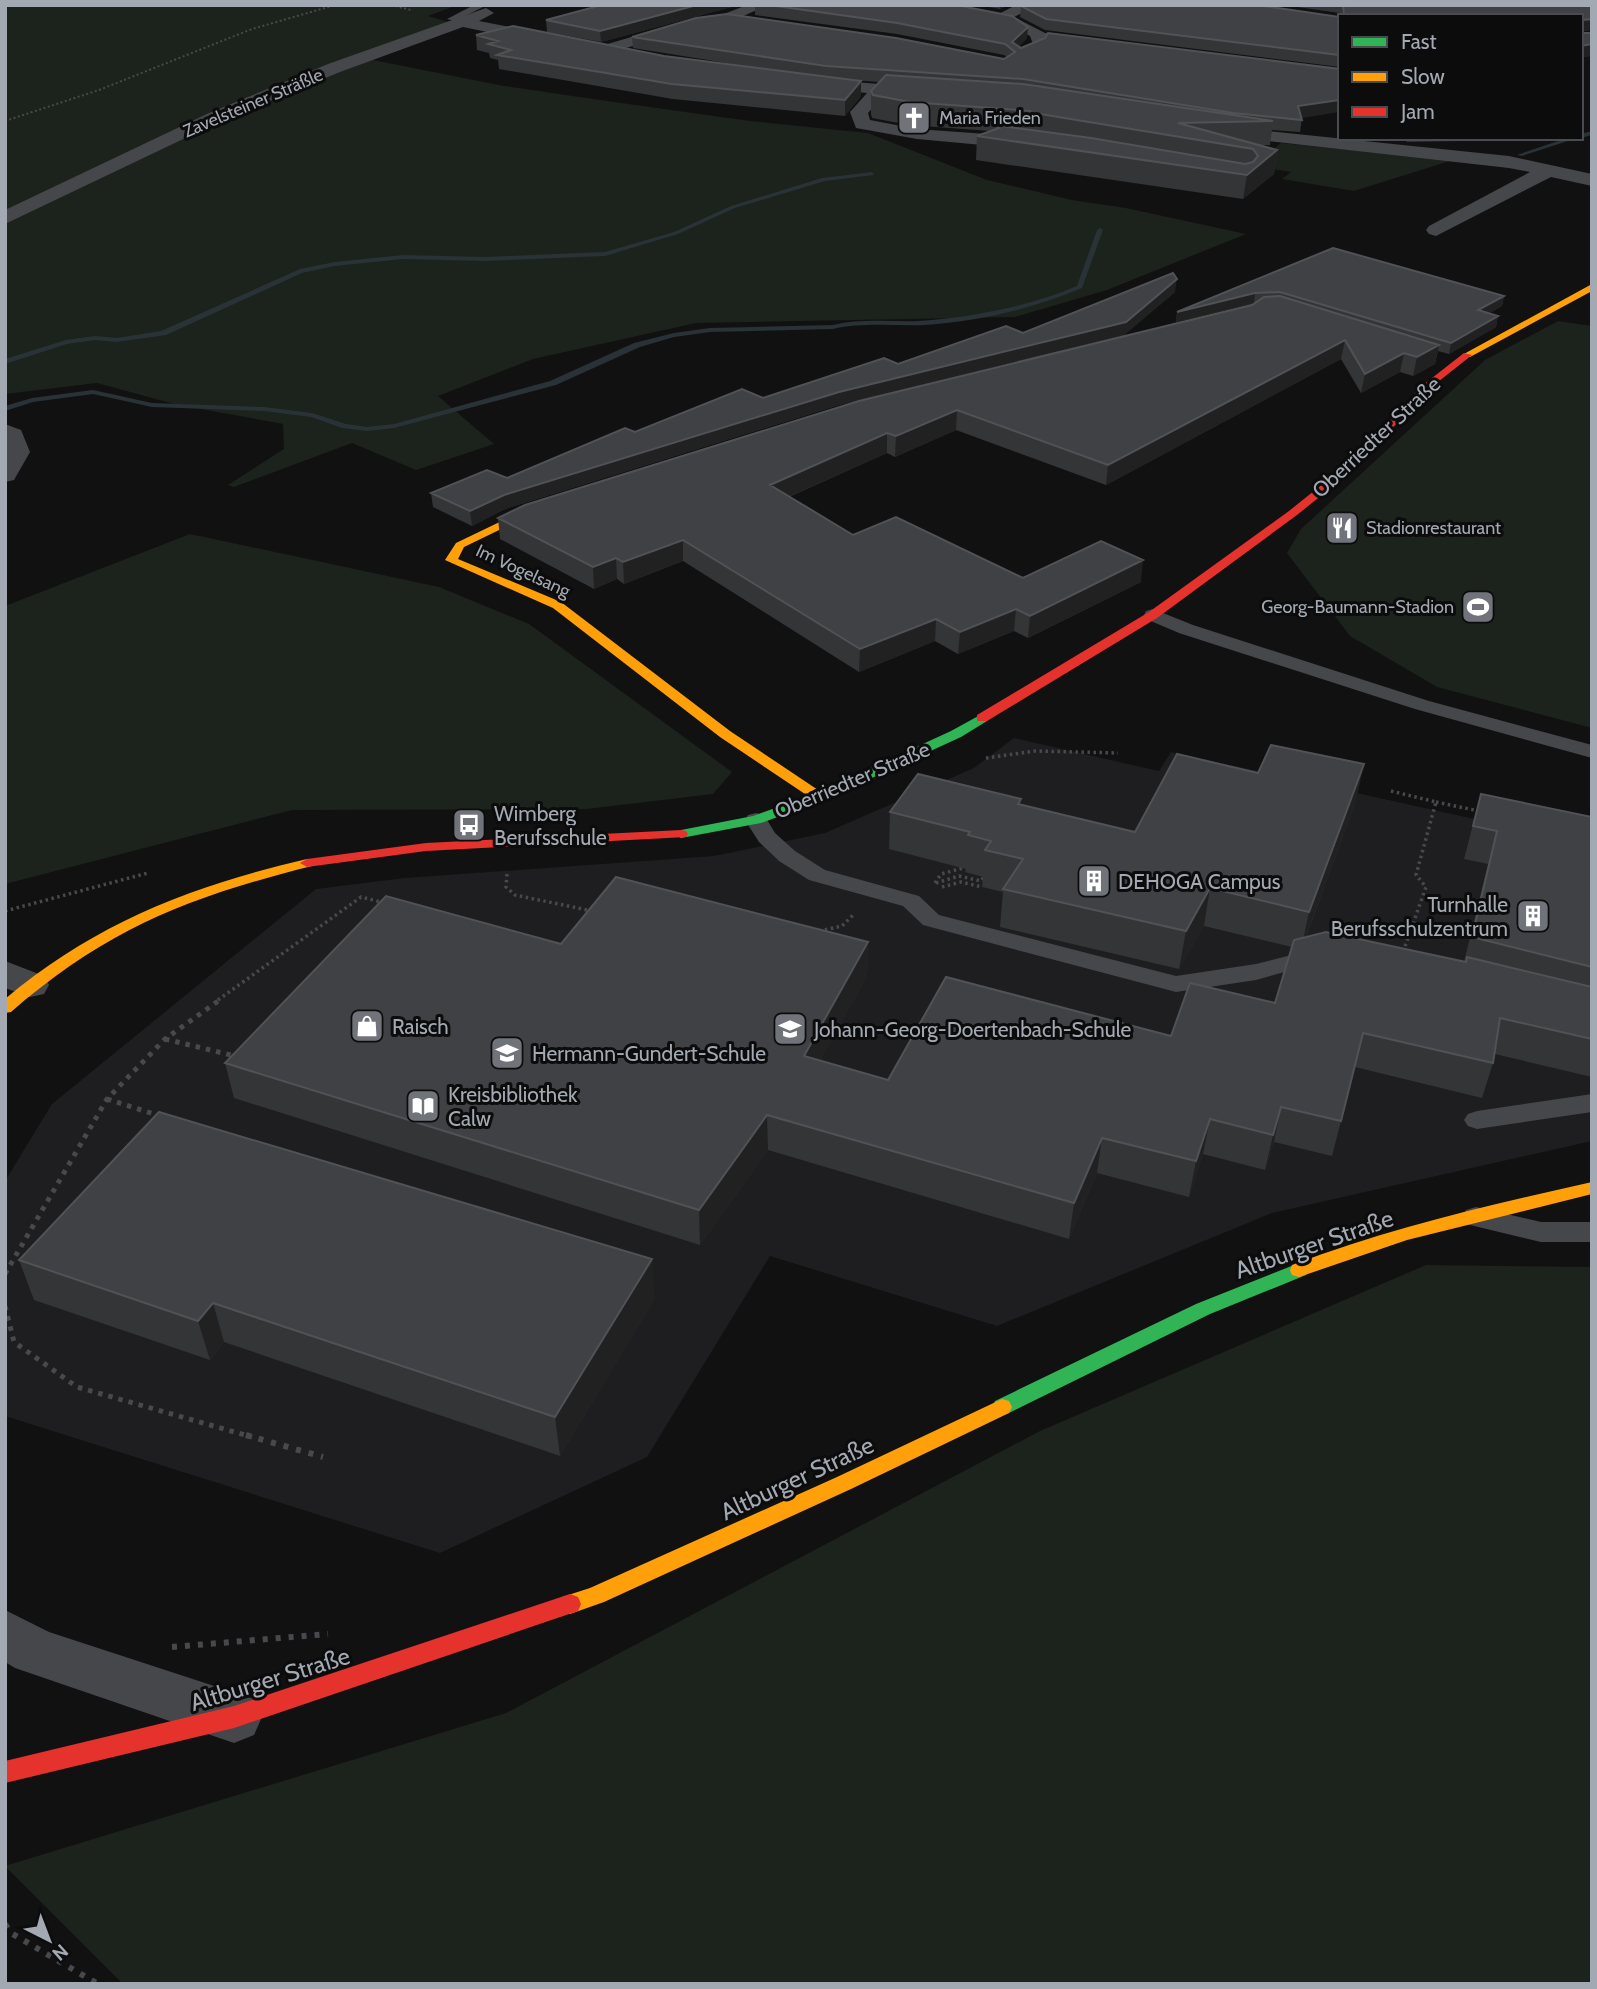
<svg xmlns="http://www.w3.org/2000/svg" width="1597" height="1989" viewBox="0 0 1597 1989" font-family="Cabin,sans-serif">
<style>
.built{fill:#1e1e20}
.green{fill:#1c221c}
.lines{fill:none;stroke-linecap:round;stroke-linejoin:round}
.stream{fill:#293236;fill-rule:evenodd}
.path-far3{stroke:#47494c;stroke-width:2;stroke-dasharray:2 2.5;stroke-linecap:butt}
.path-far2{stroke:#47494c;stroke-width:3.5;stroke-dasharray:2.5 3.5;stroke-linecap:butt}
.path-far1{stroke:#47494c;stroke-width:5;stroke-dasharray:4.5 6;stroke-linecap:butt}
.path{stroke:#47494c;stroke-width:6;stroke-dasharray:5 8;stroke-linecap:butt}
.lane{fill:#46474a;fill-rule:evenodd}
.street{fill:#46474a;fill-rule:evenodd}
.fast{fill:#30b455;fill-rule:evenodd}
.slow{fill:#ff9f0a;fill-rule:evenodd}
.jam{fill:#e5322d;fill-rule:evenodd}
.wall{fill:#343536}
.shaded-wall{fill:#212122}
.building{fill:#404144;stroke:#505255;stroke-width:2}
.labels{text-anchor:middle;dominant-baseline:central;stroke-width:6;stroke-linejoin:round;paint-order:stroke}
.far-street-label{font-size:18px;fill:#a3a9b2;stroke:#0c0c0d}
.far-poi-label{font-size:18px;fill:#a3a9b2;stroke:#0c0c0d;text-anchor:start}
.street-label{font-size:21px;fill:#a3a9b2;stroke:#0c0c0d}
.poi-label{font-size:21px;fill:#a3a9b2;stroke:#0c0c0d;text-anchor:start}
.near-street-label{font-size:24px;fill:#a3a9b2;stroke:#0c0c0d}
</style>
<rect width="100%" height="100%" fill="#111112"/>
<path class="built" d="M1014,738l145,33 12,-19 421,93v296l-320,72 -275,113 -227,-70 -123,201 -207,96 -435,-137v-235l47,-77 264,-215 89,-11 309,-22 111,-23 149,-65z"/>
<path class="green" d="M5,5h453l-30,11 20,6 -80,37 136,27 110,16 136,19 118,12 119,47 85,20 54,8 120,26 -139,56 -92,27 -319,6 -163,36 -95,37 56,48 -78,26 -64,-27 -118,44 -6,-2 56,-36 -1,-25 -109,-20 -77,-21 -92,11z
M1281,143l172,17 -99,31 -72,-12 9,-7 -38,-6z
M1558,321l34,5v402l-155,-41 -87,-51 -63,-83 14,-24 184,-169z
M190,534l249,53 90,37 203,148 -19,22 -126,15 -295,1 -287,74v-278z
M1426,1265l166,2v717h-1469l-118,-118 501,-153 534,-282z"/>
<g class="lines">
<path class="stream" d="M1592,131v4l-11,3v-4z
M1567,138h10l-55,18 -5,-1z
M872,172l2,3 -49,6 -90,27 -57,26 -73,22 -121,5 -81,-2 -68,7 -33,7 -136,62 -49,7 -22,-2 -28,4 -62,20v-5l61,-19 29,-4 22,2 44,-7 139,-62 35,-7 68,-7 81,2 121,-5 69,-20 57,-26 91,-28z
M1100,228l3,2 -21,58c-50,21 -102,33 -157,37 -31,1 -63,-3 -92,4l-123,3 -36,5 -34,10 -84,38 -162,43 -27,3 -25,-3 -31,-11 -47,-6 -112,-4 -59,-13 -60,8 -28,9v-5l27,-8 61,-8 59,13 112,4 48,6 34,11 21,3 27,-3 156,-43 84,-38 40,-10 36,-5 123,-3c28,-7 58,-3 86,-4 55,-4 107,-14 158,-35l20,-56z"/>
<path class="path-far3" d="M391,5l20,5
M5,121l94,-31 153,-61 83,-24"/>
<path class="path-far2" d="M986,758l49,-7 83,2
M1391,791l45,11 -20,73 10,12 -24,68
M1436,802l43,9
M507,874l-1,13 9,8 77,16
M935,883l6,-9 22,-6
M936,883l23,-7 22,5 3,-4
M942,887l19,-5 21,5
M5,911l143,-38
M819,931l23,-5 12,-12
M218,1000l143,-103 24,6"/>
<path class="path-far1" d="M165,1039l70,17
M107,1099l53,17
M5,1274l102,-175 58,-60 56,-40
M5,1306l9,36 63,45 175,50"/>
<path class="path" d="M246,1435l77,22
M172,1647l156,-13
M5,1924l6,9 87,51"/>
<path class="lane" d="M474,5h13l-26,13 5,2v4l-19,-5z
M1153,609l40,16 236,76 163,44v13l-177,-49 -236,-76 -33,-14 -2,-4 2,-4z
M756,813l8,2 11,18 20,18 30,19 94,26 20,19 237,61 80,-12 63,-16 8,2 4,5 -4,5 -71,20 -80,12 -253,-67 -20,-19 -94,-26 -30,-19 -20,-19 -14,-22 3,-5z
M1592,1094v18l-115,17 -9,-3 -4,-6 4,-6 9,-3z
M1476,1207l65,15h51v20h-51l-75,-18 -4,-7 4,-7z"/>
<path class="street" d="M747,5h21l-36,16 -36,6 -90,27h-12l-2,-3 2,-3 95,-28 35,-6z
M1016,5h21l-23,12 31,16 53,7 8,5 -8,5 -52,-7 -7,3 -6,-2 -3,-8 -37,-19z
M486,8l8,5 -15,8 71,14 8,5 -8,5 -87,-18 -123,45 -119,49 -216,103v-14l204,-97 119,-49z
M810,78l114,10 9,5 -9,5 -40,-3 -16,18 2,7 47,9 110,8 9,6 -9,6 -110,-10 -61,-11 -6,-16 17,-19 -63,-6 -2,-4 2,-4z
M1219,126l290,30 83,18v12l-41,-9 -115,59 -7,-2 -3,-4 3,-4 101,-54 -21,-4 -296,-33 -3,-4z
M5,424l16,6 9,22 -16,28 -9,2z
M5,961l39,15 5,9 -5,9 -14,3 -25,-9z
M5,1610l44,22 205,67 8,18 -8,18 -20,8 -219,-75 -10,-6z"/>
<path class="fast" d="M982,714l7,4 -2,3 -26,16 -137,63 -63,23 -80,15 -7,-4 7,-4 72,-14 61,-22 137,-63z
M1299,1263l7,2 2,5 -2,5 -96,39 -201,99 -7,2 -7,-2 -3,-6 3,-6 201,-97z"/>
<path class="slow" d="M1592,284v7l-122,66 -8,-2z
M544,506l10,2 -34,12 -56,27 -6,12 103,43 169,129 94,63 2,3 -2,3h-10l-94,-63 -167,-129 -108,-48 11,-17 56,-27z
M307,859l5,1 2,3 -2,3c-123,31 -204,62 -301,146l-6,1v-14c92,-77 187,-113 302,-140z
M1592,1182v12l-185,46 -108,37 -7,-2 -2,-5 2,-5c98,-37 198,-60 300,-83z
M1002,1399l7,2 3,6 -3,6 -158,76 -247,113 -34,12 -8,-3 -3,-7 3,-7 28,-9 247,-111z"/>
<path class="jam" d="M1464,353l8,2 -43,34 -76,81 -56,45 -140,103 -170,103h-10v-6l172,-103 140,-101 56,-45 78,-81z
M681,830l5,1 2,3 -2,3 -260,14 -119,16 -7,-4 7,-4 119,-16z
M570,1594l8,3 3,7 -3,7 -344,117 -229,55v-22l229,-55z"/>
</g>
<path class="wall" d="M602,5h137l-138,37 -54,-10 -1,-12z
M754,5h202l71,33 -8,8 2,2 281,70 -2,14 -28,-2 -2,15h-11l18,5 -3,24 -31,25 -267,-39 1,-24 13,-5 -81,-6 -37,-7 -1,-4v-23l9,-9 -28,-2 9,16 -16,20 -172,-17 -174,-30 -1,-9 -8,-2 -1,-5 -12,-3 -1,-15 188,21 107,14 -138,-22 -1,-11 372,22 3,-2 -3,-2 -107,-21 -142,-19v-9z
M978,5h31l-9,4z
M1283,5h309v25l-10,1 10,25 -11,1v-41h-240l-1,-3z
M1021,6l319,11v50l-295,-37 -25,-13z
M1404,138h109l-1,2 -105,2z
M1333,248l171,48 -2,10 -14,8 10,2 -2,11 -47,27 -11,-3 -3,13 -22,12 -13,-4 -39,21 -20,-34 -235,126 -150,-55 -61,27 -8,-4 -98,44 64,38 170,43 118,4 -113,56 -14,-7 -56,23 -23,-13 -76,31 -176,-111 -59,23 -7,-5 -23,10 -94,-50 -2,-21 754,-213 3,-2 -79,19 1,-10z
M1175,292l-51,43 -285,70 -334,104 -33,17 -39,-19 -2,-14 76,-15 256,-80 135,-34 125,-31z
M1481,794l111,23v260l-97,-23 -2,9 -11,35 -127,-31 -23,89 -58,-14 -9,28 -62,-16 -14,43 -92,-24 -28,66 -301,-89 -68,95 -466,-147 -9,-35 336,-119 307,-2 -1,34 -47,85 68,19 283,-44 104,-33 17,-56 -88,-21 -25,43 -179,-42 3,-35 -21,-5 1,-10 -18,-5 1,-3 -77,-20 1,-37 131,-13 -1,5 115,28 221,-31 -50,136 158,25 24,-98 -24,-5z
M19,1260l636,38 -95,158 -336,-114 -14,18 -176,-60z"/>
<path class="shaded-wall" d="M697,5h42l-138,37 -1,-11z
M1000,5h9l-9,4z
M1592,19v11l-11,1 1,-11z
M1028,27l-1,11 -13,13 -2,-9z
M1592,44v12l-11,1v-11z
M861,81v15l-16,20v-16z
M1340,100v12l-44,7 2,-13z
M1277,150l-3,24 -31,25 4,-24z
M1177,279l-2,13 -51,43 -285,70 -334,104 -33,17 -2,-15 34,-16 335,-103 287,-70z
M1255,293l-1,10 -78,19 1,-10z
M1504,296l-2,10 -27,15 3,-11z
M1498,316l-2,11 -47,27 2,-11z
M1345,340l-4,19 -235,126 2,-20z
M1439,345l-4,19 -22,12 4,-19z
M1404,353l-4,19 -39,21 4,-19z
M957,410l-1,20 -61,27 1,-21z
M887,433v20l-117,52v-20z
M683,540v21l-59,23 -1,-22z
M616,558l1,21 -23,10 -1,-22z
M1143,560l-2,22 -113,56 2,-22z
M1016,609l-2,22 -56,23 2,-22z
M936,619l-1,22 -76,31 1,-23z
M1364,764l-8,37 -55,149 8,-38z
M1210,888l-6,38 -25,43 7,-38z
M868,942l-1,34 -63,115v-35z
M1281,1107l-7,35 -9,28 8,-35z
M767,1115l1,35 -68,95 -1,-35z
M1210,1119l-7,35 -14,43 7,-36z
M1102,1138l-5,35 -28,66 5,-36z
M652,1259l3,39 -95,158 -5,-39z
M213,1303l11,39 -14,18 -12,-39z"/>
<path class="building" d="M602,5h95l-97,26 -54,-11z
M769,5h187l56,11 16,11 -16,15 9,6 24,-10 3,-5 292,36v31l-42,6 4,14 -69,-7 -210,-34 -197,-13 -194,-29 64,-19 31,-4 169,24 108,21 11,-7 -10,-8 -108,-21z
M1022,5h235l83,12v38l-294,-36 -25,-13z
M1343,5h249v14l-10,1v13h10v11l-11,2v-30h-238l1,-1z
M513,26l151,30 197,25 -16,19 -173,-16 -175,-29 14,-5 -23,-6 10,-3 -22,-6z
M886,75l137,9 250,37 -95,2 99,27 -30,25 -270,-39 22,-8 -5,-3 97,13 154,26 8,-2 5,-6 -5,-7 -225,-37 3,-1 -121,-9 -37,-7 -2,-4z
M1333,248l171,48 -26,14 20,6 -47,27 -171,-51 -25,1 -78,19z
M1173,273l4,6 -51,43 -287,70 -335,103 -34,16 -39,-18 56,-23 20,8 118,-50 10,4 107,-43 21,9 121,-40 14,6 108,-38 17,7z
M1280,296l159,49 -22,12 -13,-4 -39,21 -20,-34 -237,125 -151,-55 -61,26 -9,-3 -117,52 83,50 43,-18 127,61 78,-37 42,19 -113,56 -14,-7 -56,23 -24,-13 -76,30 -177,-109 -60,22 -7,-4 -23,9 -95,-49 27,-13 334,-104 393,-96 12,-8z
M1271,745l93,19 -55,148 -99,-24 -24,43 -183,-42 20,-30 -38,-9 6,-9 -23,-6 2,-3 -80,-20 28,-38 103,25 -3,5 117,28 42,-78 81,19z
M1481,794l111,23v150l-120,-30 25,-106 -24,-5z
M616,877l252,65 -64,114 84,24 58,-103 225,59 19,-53 85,20 19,-63 32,-8 140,30 1,-5 125,30v52l-92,-21 -7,45 -130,-30 -22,88 -60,-14 -8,28 -63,-16 -14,42 -94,-23 -28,65 -307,-88 -68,95 -474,-147 161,-167 175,48z
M159,1112l493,147 -97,158 -342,-114 -15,18 -179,-61z"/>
<defs>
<symbol id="church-square" viewBox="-11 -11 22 22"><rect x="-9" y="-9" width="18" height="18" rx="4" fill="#70747a" stroke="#0c0c0d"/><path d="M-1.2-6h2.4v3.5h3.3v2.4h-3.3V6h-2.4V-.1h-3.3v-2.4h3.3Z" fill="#fff"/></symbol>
<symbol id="restaurant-square" viewBox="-11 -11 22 22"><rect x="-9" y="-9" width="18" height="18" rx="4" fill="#70747a" stroke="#0c0c0d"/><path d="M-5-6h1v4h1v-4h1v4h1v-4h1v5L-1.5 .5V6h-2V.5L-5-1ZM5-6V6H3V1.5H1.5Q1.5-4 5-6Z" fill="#fff"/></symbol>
<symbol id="stadium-square" viewBox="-11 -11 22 22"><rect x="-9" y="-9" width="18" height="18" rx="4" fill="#70747a" stroke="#0c0c0d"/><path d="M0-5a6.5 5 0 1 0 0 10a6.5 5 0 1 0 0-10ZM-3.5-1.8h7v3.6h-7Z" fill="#fff"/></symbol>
<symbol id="bus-square" viewBox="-11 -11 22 22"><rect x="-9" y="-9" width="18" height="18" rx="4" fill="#70747a" stroke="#0c0c0d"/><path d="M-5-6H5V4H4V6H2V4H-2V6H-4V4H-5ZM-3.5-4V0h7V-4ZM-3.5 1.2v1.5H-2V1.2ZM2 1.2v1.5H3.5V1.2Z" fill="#fff"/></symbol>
<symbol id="building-square" viewBox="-11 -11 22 22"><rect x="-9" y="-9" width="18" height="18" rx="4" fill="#70747a" stroke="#0c0c0d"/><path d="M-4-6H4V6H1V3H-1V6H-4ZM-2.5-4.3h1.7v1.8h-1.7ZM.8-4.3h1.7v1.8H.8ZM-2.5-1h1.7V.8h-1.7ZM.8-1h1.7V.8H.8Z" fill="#fff"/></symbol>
<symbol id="shop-square" viewBox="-11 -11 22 22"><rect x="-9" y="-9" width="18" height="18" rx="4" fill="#70747a" stroke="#0c0c0d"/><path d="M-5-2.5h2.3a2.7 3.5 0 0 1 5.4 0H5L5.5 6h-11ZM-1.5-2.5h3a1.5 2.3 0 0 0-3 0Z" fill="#fff"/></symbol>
<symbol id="school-square" viewBox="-11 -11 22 22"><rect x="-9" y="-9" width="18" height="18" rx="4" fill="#70747a" stroke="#0c0c0d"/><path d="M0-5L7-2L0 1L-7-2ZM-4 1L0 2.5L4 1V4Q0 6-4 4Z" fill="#fff"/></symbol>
<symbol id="library-square" viewBox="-11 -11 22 22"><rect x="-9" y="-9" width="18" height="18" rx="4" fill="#70747a" stroke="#0c0c0d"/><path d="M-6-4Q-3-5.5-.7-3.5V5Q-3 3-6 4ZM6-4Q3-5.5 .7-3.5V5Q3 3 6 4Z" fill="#fff"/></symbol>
</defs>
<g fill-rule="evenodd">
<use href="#church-square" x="895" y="99" width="38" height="38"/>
<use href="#restaurant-square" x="1323" y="509" width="38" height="38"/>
<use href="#stadium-square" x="1459" y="588" width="38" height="38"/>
<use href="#bus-square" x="450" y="806" width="38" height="38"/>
<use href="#building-square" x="1075" y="862" width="38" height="38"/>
<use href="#building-square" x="1514" y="897" width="38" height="38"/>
<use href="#shop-square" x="348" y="1007" width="38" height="38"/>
<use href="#school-square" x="771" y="1010" width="38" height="38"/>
<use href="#school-square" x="488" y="1034" width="38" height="38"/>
<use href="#library-square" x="404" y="1087" width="38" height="38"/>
</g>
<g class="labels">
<g class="far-street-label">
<text transform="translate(253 103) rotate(-23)">Zavelsteiner Sträßle</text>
<text transform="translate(523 571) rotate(25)">Im Vogelsang</text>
</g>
<g class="far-poi-label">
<text x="939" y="118">Maria Frieden</text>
<text x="1366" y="528">Stadionrestaurant</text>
<text x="1454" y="607" text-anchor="end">Georg-Baumann-Stadion</text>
</g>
<g class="street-label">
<text transform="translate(1376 437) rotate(-43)">Oberriedter Straße</text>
<text transform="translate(852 780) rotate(-23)">Oberriedter Straße</text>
</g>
<g class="poi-label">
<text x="494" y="813">Wimberg<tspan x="494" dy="24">Berufsschule</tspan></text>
<text x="1118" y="881">DEHOGA Campus</text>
<text x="1508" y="904" text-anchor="end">Turnhalle<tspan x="1508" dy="24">Berufsschulzentrum</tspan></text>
<text x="392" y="1026">Raisch</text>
<text x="814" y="1029">Johann-Georg-Doertenbach-Schule</text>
<text x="532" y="1053">Hermann-Gundert-Schule</text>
<text x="448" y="1094">Kreisbibliothek<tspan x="448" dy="24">Calw</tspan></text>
</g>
<g class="near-street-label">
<text transform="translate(1314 1244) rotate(-19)">Altburger Straße</text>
<text transform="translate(797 1478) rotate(-25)">Altburger Straße</text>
<text transform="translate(270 1679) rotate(-17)">Altburger Straße</text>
</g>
</g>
<rect width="1597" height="1989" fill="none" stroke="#a3a9b2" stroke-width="14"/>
<rect x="1338" y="14" width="245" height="126" fill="#0c0c0d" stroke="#484b4f" stroke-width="2"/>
<rect x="1352" y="37" width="35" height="10" fill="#30b455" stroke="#484b4f" stroke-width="2"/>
<text x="1401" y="49" font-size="21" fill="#a3a9b2">Fast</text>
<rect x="1352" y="72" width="35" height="10" fill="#ff9f0a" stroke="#484b4f" stroke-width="2"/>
<text x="1401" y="84" font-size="21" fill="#a3a9b2">Slow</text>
<rect x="1352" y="107" width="35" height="10" fill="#e5322d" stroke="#484b4f" stroke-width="2"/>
<text x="1401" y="119" font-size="21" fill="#a3a9b2">Jam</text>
<g transform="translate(49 1940) rotate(138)" stroke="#0c0c0d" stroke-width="5" paint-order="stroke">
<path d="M0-5L12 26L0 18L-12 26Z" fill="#a3a9b2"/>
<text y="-10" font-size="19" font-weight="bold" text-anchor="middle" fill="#a3a9b2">N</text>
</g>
</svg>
